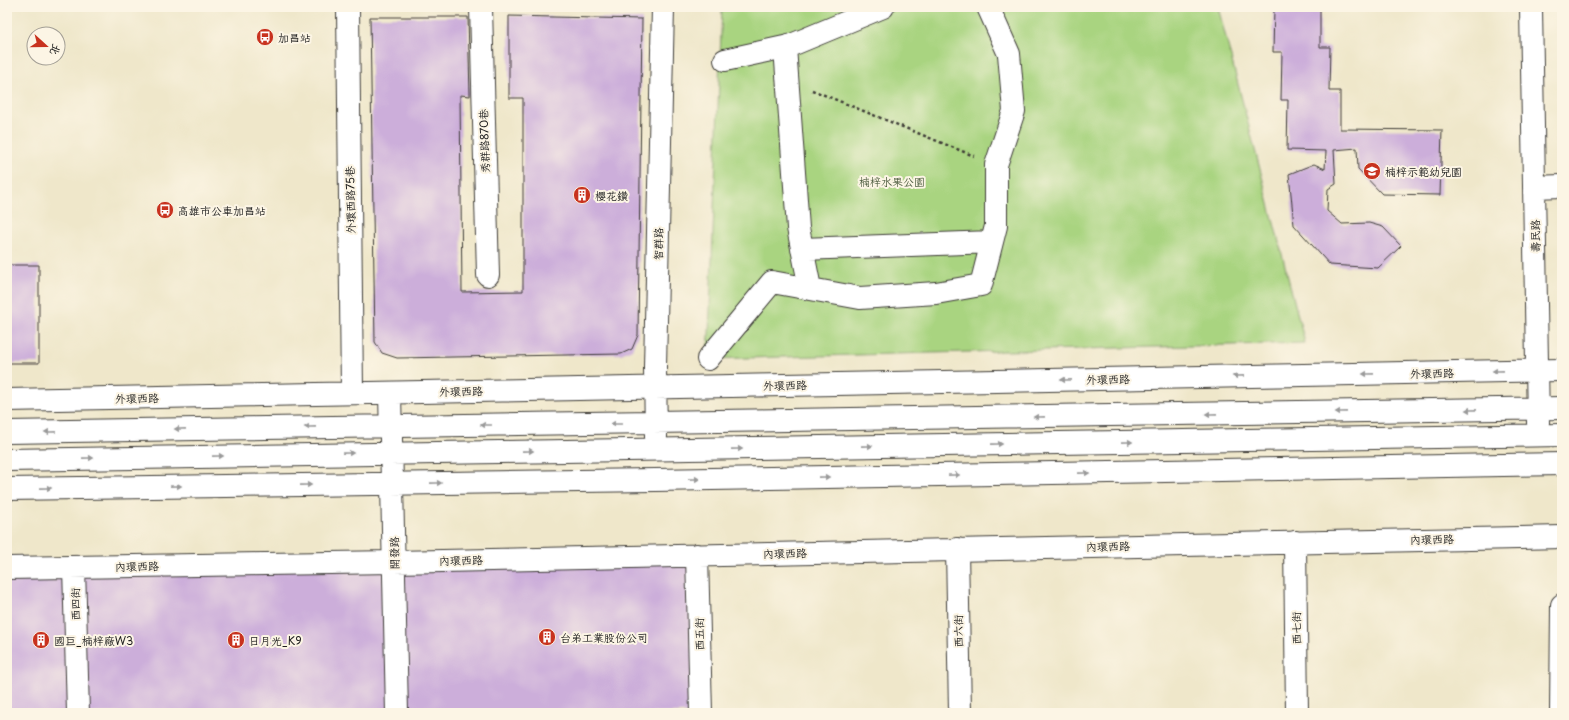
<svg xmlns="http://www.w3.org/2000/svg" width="1569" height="720" viewBox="0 0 1569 720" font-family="'Playpen Sans','LXGW WenKai TC',sans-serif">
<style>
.green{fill:#a9d480;stroke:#62784e}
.building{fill:#ccaeda}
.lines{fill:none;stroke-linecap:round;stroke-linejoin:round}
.minor-casing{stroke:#3c3a36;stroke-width:24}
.path{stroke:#3c3a36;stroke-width:2.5;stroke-dasharray:3 3;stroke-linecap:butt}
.minor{stroke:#fff;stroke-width:22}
.oneway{fill:#999}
.labels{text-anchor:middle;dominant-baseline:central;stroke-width:4;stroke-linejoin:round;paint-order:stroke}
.poi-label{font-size:11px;fill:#1c1c1c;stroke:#fcf5e5;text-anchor:start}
.street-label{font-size:11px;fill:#1c1c1c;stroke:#fcf5e5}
.park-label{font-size:11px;fill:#4d5c3f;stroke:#fcf5e5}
</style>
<rect width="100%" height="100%" fill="#fcf5e5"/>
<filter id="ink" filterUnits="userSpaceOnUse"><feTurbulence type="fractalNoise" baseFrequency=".025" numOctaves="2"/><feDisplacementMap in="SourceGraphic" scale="8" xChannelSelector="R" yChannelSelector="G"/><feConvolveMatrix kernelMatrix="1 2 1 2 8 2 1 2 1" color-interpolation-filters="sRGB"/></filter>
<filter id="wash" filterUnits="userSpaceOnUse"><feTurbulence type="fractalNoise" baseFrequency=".012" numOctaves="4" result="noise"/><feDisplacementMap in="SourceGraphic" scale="16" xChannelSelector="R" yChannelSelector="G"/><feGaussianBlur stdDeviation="0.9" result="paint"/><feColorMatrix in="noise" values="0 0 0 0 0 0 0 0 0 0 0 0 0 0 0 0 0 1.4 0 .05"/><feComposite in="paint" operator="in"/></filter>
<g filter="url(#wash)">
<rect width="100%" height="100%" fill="#efe7ca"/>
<path class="green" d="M722,7h496l87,336 -597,16z"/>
<g id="blocks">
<path class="building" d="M1265,7h55v40h10l-1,44h11v38l102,1 -2,65 -58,-1 -24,-25 -1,-21 -23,2 2,34 -8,5 -1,22 15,13 27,-1 14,4 18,19 -23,22 -48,-3 -36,-40 -5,-51 25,-10 11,5 1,-18 -39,-1 1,-50h-7l1,-48h-9l1,-43h-9z
M509,16l133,3 -4,316 -6,14 -11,5 -224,4 -15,-5 -7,-11 -5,-325h98l2,79 -10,-1 2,197 61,-1v-193h-14z
M7,265h32v98h-32z
M697,555l4,158h-694v-145z"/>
</g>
</g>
<g filter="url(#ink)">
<use href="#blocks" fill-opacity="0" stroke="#3c3a36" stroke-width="1"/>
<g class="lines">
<defs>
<path id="minor" d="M348,7l4,386
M481,7l7,268
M1531,7l7,416
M785,47l13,181 12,60
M725,60l64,-14 94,-39
M1534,187l28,-1
M802,249l190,-7
M708,359l64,-77 88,16 76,-5 45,-8 15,-59v-61l18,-54 -5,-57 -21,-47
M390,393l7,320
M7,400l1555,-30
M7,432l1555,-24
M656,437l-1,-70 8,-360
M7,460l1555,-25
M7,489l648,-9 907,-16
M1295,542l2,171
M957,549l3,164
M697,555l4,158
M74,567l4,146
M7,568l387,-6 1168,-25
M1561,713l1,-108"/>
</defs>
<use href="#minor" class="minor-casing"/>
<path class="path" d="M812,90l162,66"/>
<use href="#minor" class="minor"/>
</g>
<defs><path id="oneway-solid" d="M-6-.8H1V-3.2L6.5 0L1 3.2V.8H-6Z"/></defs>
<g class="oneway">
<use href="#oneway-solid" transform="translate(1498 371) rotate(179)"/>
<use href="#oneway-solid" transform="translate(1368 374) rotate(179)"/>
<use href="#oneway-solid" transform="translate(1238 376) rotate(179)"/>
<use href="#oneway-solid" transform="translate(1066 380) rotate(179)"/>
<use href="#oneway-solid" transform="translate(1471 410) rotate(179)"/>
<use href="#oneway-solid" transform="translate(1341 412) rotate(179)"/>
<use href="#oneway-solid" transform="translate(1211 414) rotate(179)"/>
<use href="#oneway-solid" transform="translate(1039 417) rotate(179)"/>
<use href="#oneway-solid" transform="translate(616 424) rotate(180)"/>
<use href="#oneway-solid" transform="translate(486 425) rotate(180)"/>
<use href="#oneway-solid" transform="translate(310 427) rotate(179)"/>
<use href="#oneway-solid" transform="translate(180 429) rotate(179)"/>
<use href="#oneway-solid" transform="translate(50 432) rotate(179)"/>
<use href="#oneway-solid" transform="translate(1127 442) rotate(-1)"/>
<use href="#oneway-solid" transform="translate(997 444) rotate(-1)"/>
<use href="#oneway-solid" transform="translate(867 446) rotate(-1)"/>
<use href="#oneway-solid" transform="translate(737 449) rotate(-1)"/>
<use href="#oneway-solid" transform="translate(528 451) rotate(-1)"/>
<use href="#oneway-solid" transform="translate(348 453) rotate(-1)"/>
<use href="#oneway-solid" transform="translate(218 456) rotate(-1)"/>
<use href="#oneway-solid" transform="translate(88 458) rotate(-1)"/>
<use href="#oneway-solid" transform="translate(1084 473) rotate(-1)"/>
<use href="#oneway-solid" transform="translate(954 475) rotate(-1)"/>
<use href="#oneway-solid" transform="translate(824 477) rotate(-1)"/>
<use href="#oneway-solid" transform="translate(694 479) rotate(-1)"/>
<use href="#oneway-solid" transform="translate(436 483) rotate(-1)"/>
<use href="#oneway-solid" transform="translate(306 485) rotate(-1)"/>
<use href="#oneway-solid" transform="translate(176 486) rotate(-1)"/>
<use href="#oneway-solid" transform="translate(46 488) rotate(-1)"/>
</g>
</g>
<defs>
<symbol id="bus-disc" viewBox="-11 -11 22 22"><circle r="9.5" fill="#c8321e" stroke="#fcf5e5"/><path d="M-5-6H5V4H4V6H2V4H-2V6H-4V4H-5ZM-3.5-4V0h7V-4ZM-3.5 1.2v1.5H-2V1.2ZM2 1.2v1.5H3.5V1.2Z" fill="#fff"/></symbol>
<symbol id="school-disc" viewBox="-11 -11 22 22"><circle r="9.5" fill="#c8321e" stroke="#fcf5e5"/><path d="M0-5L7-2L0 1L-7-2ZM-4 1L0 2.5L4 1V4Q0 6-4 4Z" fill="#fff"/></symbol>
<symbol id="building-disc" viewBox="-11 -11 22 22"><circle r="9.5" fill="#c8321e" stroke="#fcf5e5"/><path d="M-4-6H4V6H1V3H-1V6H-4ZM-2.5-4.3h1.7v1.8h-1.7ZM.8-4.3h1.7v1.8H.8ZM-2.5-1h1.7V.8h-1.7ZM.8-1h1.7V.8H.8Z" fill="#fff"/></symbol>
</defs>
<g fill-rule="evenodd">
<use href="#bus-disc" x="255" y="27" width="20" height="20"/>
<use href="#school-disc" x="1362" y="161" width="20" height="20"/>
<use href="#building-disc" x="572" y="185" width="20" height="20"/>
<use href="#bus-disc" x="155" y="200" width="20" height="20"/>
<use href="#building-disc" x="537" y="627" width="20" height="20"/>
<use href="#building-disc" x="31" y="630" width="20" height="20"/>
<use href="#building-disc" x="226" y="630" width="20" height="20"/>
</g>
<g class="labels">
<g class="poi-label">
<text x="278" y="37">加昌站</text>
<text x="1385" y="171">楠梓示範幼兒園</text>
<text x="595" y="195">櫻花鑽</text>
<text x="178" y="210">高雄市公車加昌站</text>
<text x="560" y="637">台弟工業股份公司</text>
<text x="54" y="640">國巨_楠梓廠W3</text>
<text x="249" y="640">日月光_K9</text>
</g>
<g class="street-label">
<text transform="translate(484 141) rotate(-92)">秀群路870巷</text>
<text transform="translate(350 200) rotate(-91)">外環西路75巷</text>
<text transform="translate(1535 236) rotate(-91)">壽民路</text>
<text transform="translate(658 244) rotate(-89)">智群路</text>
<text transform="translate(1432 373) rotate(-1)">外環西路</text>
<text transform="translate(1108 379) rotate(-1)">外環西路</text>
<text transform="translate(785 385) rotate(-1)">外環西路</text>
<text transform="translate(461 391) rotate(-1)">外環西路</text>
<text transform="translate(137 398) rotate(-1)">外環西路</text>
<text transform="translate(1432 539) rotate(-1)">內環西路</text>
<text transform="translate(1108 546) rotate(-1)">內環西路</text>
<text transform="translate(394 553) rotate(-91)">開發路</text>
<text transform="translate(785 553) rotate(-1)">內環西路</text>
<text transform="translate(461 560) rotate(-1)">內環西路</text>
<text transform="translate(137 566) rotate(-1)">內環西路</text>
<text transform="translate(75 604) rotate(-91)">西四街</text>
<text transform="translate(1296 628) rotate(-91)">西七街</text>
<text transform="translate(958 631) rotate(-91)">西六街</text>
<text transform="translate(699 634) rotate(-91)">西五街</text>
</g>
<g class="park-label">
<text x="892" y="181">楠梓水果公園</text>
</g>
</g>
<rect width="1569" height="720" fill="none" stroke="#fcf5e5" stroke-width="24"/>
<g transform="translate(46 46) rotate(111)"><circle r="19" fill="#fcf5e5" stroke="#a29e95"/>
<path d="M0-3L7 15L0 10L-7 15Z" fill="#c8321e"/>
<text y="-6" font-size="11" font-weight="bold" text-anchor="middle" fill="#1c1c1c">北</text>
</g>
</svg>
